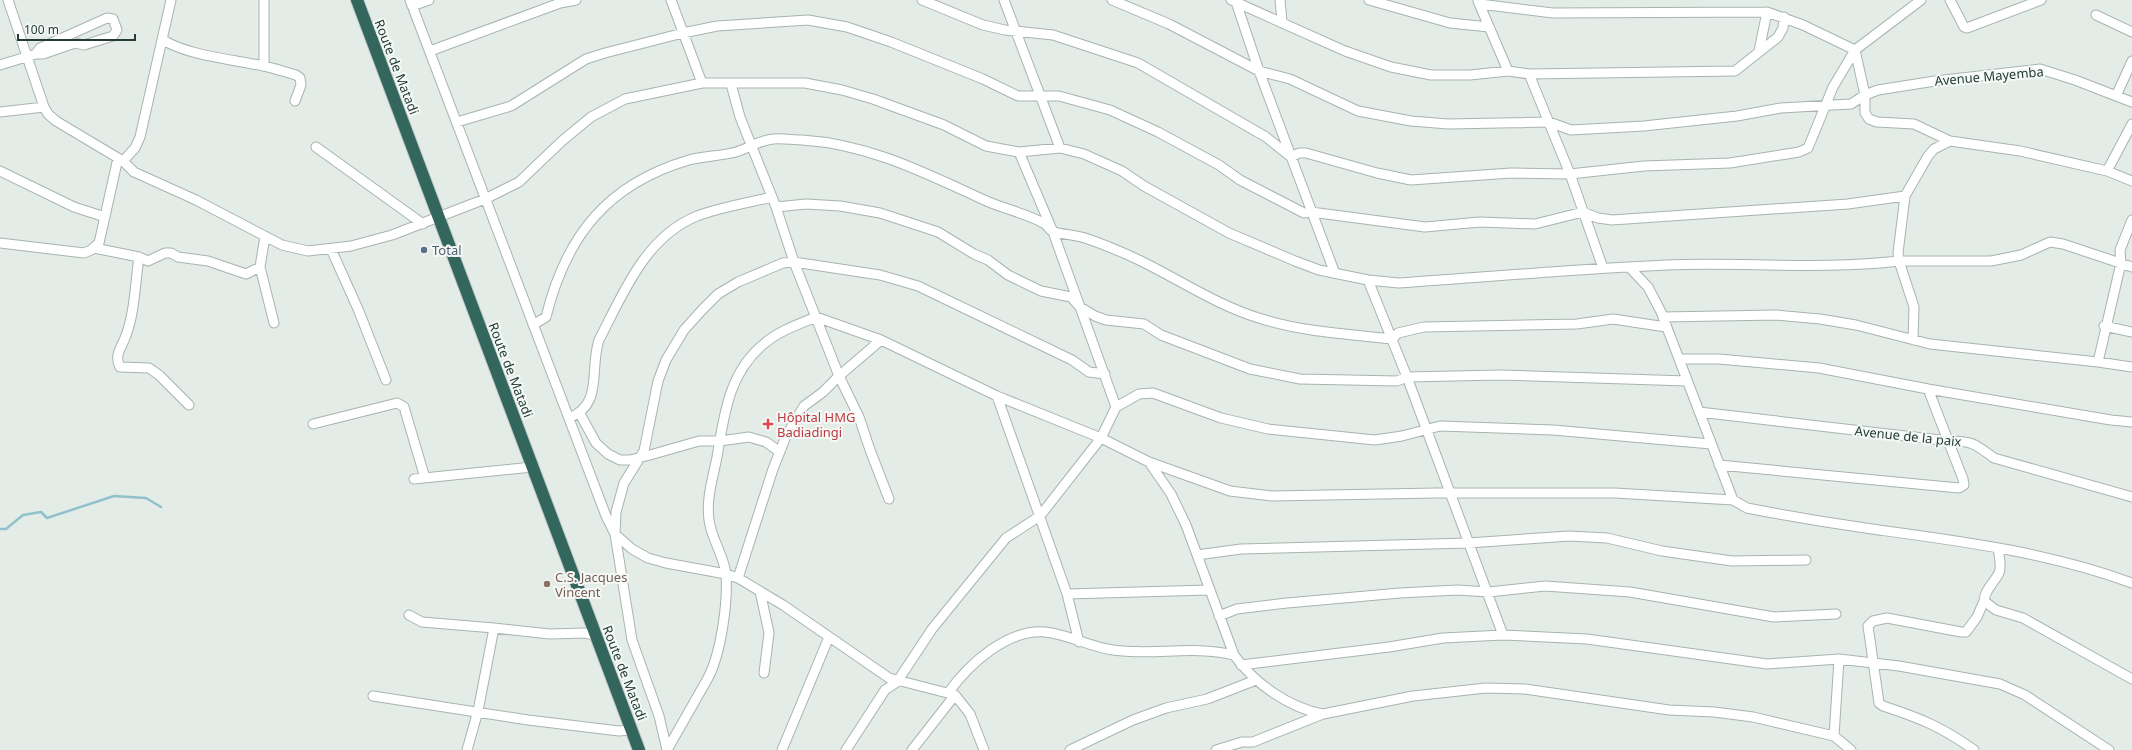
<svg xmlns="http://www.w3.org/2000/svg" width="2132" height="750" viewBox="0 0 2132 750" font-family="'Noto Sans',sans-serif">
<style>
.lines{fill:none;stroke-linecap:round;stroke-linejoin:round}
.stream{stroke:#91c1cc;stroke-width:2.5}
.minor-casing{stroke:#a7b4af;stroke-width:11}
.highway-casing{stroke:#c2c8c7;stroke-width:14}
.minor{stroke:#fff;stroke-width:9}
.highway{stroke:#33665c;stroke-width:12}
.service-dot{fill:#5c6f8a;stroke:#f4f9f6;stroke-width:1.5}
.health-dot{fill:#e0444e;stroke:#f4f9f6;stroke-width:1.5}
.education-dot{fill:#8d6e63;stroke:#f4f9f6;stroke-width:1.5}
.labels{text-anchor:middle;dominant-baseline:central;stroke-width:4;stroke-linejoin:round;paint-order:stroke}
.street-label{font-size:13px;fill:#253c36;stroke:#f4f9f6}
.service-label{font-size:13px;fill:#4e5e75;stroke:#f4f9f6;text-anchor:start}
.health-label{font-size:13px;fill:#be3a42;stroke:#f4f9f6;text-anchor:start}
.education-label{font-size:13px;fill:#785e54;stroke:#f4f9f6;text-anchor:start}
</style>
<rect width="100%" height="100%" fill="#e4ece8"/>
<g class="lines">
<path class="stream" d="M0,529h6l17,-14 18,-3 6,6 67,-22 32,2 15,9"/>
<defs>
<path id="minor" d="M8,0l36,107 4,7 8,7 67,40 11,11 62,28 86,45 26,6 43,-5 41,-11 93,-36 34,-17 43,-41 29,-24 34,-18 77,-16h103l37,7 31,9 71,26 42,21 33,6 41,-4 24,6 38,17 22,15 85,47 66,28 24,9 49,10 31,3c89,-6 178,-14 267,-18 77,-3 156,5 233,-4l-1,-8 7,-57 23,-40 6,-7 16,-8
M410,0l196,516 9,18 17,15 16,9 18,5 60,11 12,4 45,27 106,73 66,17 15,19 14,36
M671,0l31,83
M922,0l61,25 22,5 48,5 85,28 128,74 25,20 8,-4h7l71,20 34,7 100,-7 59,1 74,-8 86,-3 69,-11 9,-4 25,-61 22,-37 66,-50
M1004,0l56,148
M1112,0l57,24 90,47 31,8 68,32 53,10 37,3 101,-2 22,8 73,-4 93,-10 44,-8 70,-4 14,-9 13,-5 57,-9 105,-12 35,11 57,22
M1231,0l114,51 46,16 40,8h39l38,-4 21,3 206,-3 43,-34 5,-9 1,-11
M1280,0l2,21
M1369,0l81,23 39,4
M1950,0l14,27 3,1 74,-28
M1478,1l30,70
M1236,2l23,69 75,200
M1480,4l73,9 214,-1 36,13 52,25 10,45v18l4,6 8,3 37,2 36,17 70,10 87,20 25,10
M412,6l17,-6
M2096,15l36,17
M163,40c27,16 68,19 100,26 11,2 22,6 33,9l4,3 1,7 -6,16
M430,51l130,-48 16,-3
M1759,51l8,-39
M0,65l36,-11h7l32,-11 9,2 29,-9 4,-6 -4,-11 -6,-1 -67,30 -4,6
M264,66v-66
M1529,74l41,100 33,94
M731,84l9,33 36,90 18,55 45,114 20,41 11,33 19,49
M2116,96l16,-35
M0,112l44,-5
M457,122l54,-16 75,-47 19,-6 78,-20 34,-7 91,-6 39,7 44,15 92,37 35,17h41l51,14 48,22 61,33 21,15 64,33 7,-1 114,15 55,-5 55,2 48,-12 15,6 14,2 236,-16 57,-8
M316,147l107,77
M123,161l12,-13 5,-11 31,-137
M0,171l74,36 31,10
M2107,171l25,-47
M776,207l30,-3 34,2 40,7 58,19 36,22 14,6 20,15 33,16 30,6 9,10 15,9 11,4 38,4 17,11 89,34 50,10 97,2 10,-4 93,-2 187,6
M265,236l-5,31 14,56
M0,243l84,10 7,-3 8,-7 19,-85
M94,248l45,9 9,4 17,-8h6l7,4 30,4 38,13 14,-7
M331,249l27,60 28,71
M139,257c-4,27 -4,56 -14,81 -4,10 -11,18 -5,29l29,1 10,7 30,30
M1368,280l39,97 96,258
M1663,317l113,-2 44,4 36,6 74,19 168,18 34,5
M533,325l13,-8c20,-81 61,-133 143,-157 15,-4 32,-4 47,-8 13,-4 24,-12 37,-13 10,-1 20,1 29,1 66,4 121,32 180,59 18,9 47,15 63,25 3,2 4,6 7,7 5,3 25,4 33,7 18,6 37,14 54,22 41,20 79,46 123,59 41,13 87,15 130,20l6,-6 26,-6 153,-3 36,-5 53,8
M2104,326l28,6
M1913,340l1,-33 -15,-46h92l30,-6 29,-13 13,2 69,23
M1679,359h40l100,9 109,21 183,31 21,2
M2098,362l23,-99 -1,-13 12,-30
M997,396l70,198 12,48
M1116,407l23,-13 14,-1 68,25 47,11 107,11 27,-4 38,-10 113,4 158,14
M1699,412l250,29c24,0 26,3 45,17l138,39
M580,414l16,29 12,11 12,6h10l20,-5 49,-14h21l29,-4 17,5 14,10
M569,418c35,-14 20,-49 30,-78 24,-46 46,-103 98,-124 24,-9 50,-13 75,-19
M313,424l84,-21 7,4 21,71
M1149,462l22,32 15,31 48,130
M1719,465l240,23 5,-3 -1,-6 -35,-90
M414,479l118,-12
M1733,500l14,8c41,8 83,15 125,21 88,12 176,23 260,54
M1998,548c1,8 4,18 1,25 -5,10 -14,16 -15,28l12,9 27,8 109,61
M1197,555l44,-6 227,-6 101,-7 38,2 55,13 70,10 74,-1
M738,578l35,-109 13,-33 18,-30 19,-14 16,-16 42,-36
M760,591l9,42 -5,40
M1067,594l142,-4
M409,615l13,7 72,6
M1219,616l18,-7 50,-6 113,-10 57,-3 32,2 56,-6 85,6 144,25 62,-3
M1241,665l148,-18 54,-9 60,-3 84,4 180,25 72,-5 60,7 101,18 25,11 84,55
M948,693c21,-29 59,-64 97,-61 23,2 45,15 68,18 41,6 79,-5 121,5 20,28 55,53 89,59l90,-18 73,-8 39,1 144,21 45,2 39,5 81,19 17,14
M373,696l155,24 91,11 12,-1
M1834,736l5,-77
M467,750l11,-39 16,-83 56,6 34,-1 11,2
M667,750l41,-72c13,-25 20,-75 18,-104 -2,-18 -15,-36 -17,-54 -3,-22 4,-42 8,-63 7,-42 12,-86 48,-114 14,-12 34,-19 51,-26l65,23 116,56 104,42 48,24 81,29 42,5 164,-3h179l118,7 -72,-188 -13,-25 -19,-20
M667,750l-8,-34 -27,-76 -17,-106 1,-22 8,-29 20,-32 14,-70 8,-21 18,-30 18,-20 16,-16 20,-12 45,-19 11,-1 86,13 38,11 154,74 17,12 16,2
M782,750l47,-113
M846,750l39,-60 12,-8 35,-53 74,-91 34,-22 61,-78 15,-31 -63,-175 -34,-80
M912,750l43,-55
M1070,750l63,-30 33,-12 41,-9 49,-19
M1216,750l26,-8h11l70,-28
M1974,750c-32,-23 -54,-32 -91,-44l-4,-3 -11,-77 5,-5 14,-3 74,14h5l11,-15 7,-16"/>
<path id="highway" d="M357,0l282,750"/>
</defs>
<use href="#minor" class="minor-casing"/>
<use href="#highway" class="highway-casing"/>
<use href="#minor" class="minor"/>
<use href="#highway" class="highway"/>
</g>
<circle class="service-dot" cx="424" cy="250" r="4"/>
<path class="health-dot" d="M766 418h4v4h4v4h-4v4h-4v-4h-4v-4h4z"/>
<circle class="education-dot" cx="547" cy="584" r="4"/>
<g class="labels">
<g class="street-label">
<text transform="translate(397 67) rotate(69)">Route de Matadi</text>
<text transform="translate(1989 76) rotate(-5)">Avenue Mayemba</text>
<text transform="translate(511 370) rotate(69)">Route de Matadi</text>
<text transform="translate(1908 436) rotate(6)">Avenue de la paix</text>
<text transform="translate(625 673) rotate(69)">Route de Matadi</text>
</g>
<g class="service-label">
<text x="432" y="250">Total</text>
</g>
<g class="health-label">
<text x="777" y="417">Hôpital HMG<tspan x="777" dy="15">Badiadingi</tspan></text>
</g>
<g class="education-label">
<text x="555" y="577">C.S. Jacques<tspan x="555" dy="15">Vincent</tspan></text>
</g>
</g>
<path d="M18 34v6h117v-6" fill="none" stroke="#253c36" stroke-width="2"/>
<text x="24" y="34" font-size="12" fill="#253c36" stroke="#f4f9f6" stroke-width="3" paint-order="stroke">100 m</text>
</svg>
